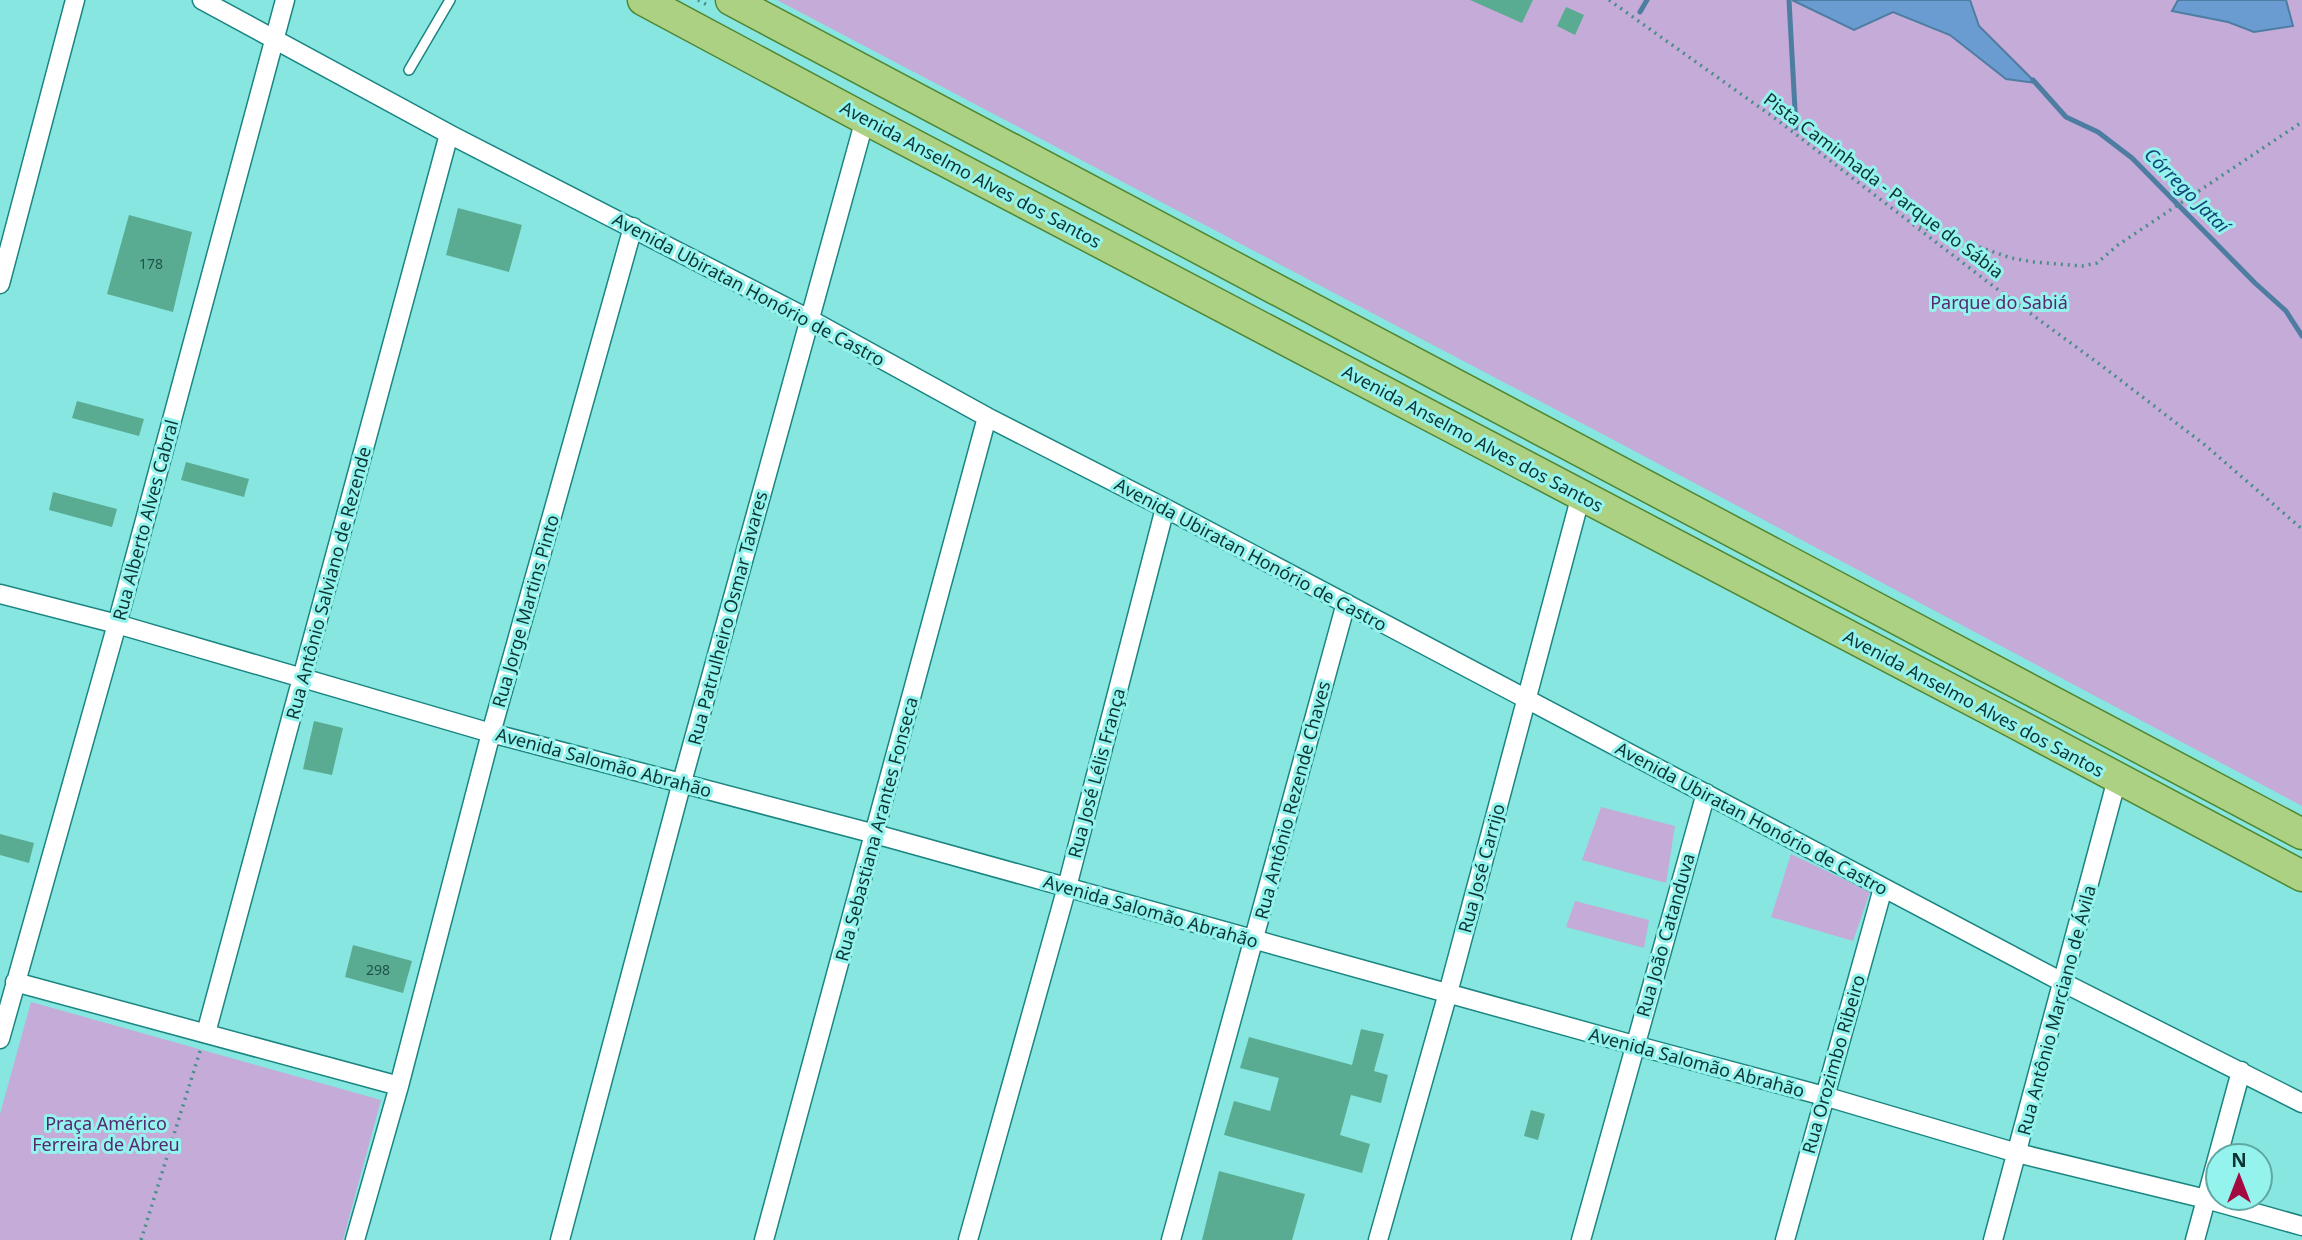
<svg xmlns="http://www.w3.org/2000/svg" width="2302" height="1240" viewBox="0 0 2302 1240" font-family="'Noto Sans',sans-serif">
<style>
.green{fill:#c5abd8}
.water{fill:#6b9cd1;stroke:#4e7da2;stroke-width:2}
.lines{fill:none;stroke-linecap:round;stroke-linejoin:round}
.stream{stroke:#4e7da2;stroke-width:5}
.building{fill:#59ac92}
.lane-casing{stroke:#1b8581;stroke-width:12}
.street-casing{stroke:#1b8581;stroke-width:21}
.primary-casing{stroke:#518632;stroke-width:33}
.path{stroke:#498d89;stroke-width:3.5;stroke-dasharray:2 5;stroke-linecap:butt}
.lane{stroke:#fff;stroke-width:9}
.street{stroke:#fff;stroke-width:18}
.primary{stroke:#add183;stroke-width:30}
.labels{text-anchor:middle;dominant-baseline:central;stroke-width:6;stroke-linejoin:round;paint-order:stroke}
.number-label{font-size:14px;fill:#1e534b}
.street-label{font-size:18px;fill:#0b3533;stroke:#95f3ee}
.park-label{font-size:18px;fill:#562870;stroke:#95f3ee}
.water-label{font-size:19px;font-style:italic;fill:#104577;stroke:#95f3ee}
</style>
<rect width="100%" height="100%" fill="#88e6e1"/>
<path class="green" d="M777,0h1525v806l-696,-370z
M1601,807l74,19 -9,57 -84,-23z
M1791,854l79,38 -17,49 -82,-24z
M1575,901l74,19 -5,28 -78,-21z
M31,1002l350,98 -38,140h-343v-126z"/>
<path class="water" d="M1792,0h178l9,26 57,57 -30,-4 -56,-44 -57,-23 -39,18z
M2178,0h108l7,26 -39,6 -26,-10 -56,-11z"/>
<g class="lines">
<path class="stream" d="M1789,0l7,128
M1640,12l7,-12
M2033,80l33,37 32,15 34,26 123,125 31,28 16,25"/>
</g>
<path class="building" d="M1470,0h63l-11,23z
M1566,7l18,8 -9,20 -18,-9z
M458,208l64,17 -13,47 -63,-17z
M129,215l63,17 -19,80 -66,-18z
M77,401l67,18 -5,17 -67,-18z
M186,462l63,17 -5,18 -63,-17z
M53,492l64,17 -5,18 -63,-17z
M314,721l29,7 -11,47 -29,-6z
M0,834l34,9 -5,20 -29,-8z
M353,945l59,16 -9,32 -58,-16z
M1361,1029l23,5 -10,37 14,4 -7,28 -30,-8 -11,40 30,9 -8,29 -138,-38 10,-34 36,10 9,-33 -39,-10 9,-31 103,28z
M1531,1110l14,4 -7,26 -14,-4z
M1219,1171l86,23 -13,46h-90z"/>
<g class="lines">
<defs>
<path id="lane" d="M409,70l41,-70"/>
<path id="street" d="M202,0l247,134 360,185 178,98 178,91 899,475 238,120
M0,284l75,-284
M0,594l117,30 374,109 384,101 759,211 190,51 193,57 189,46 96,27
M15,982l384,104
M206,1033l243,-899
M0,1039l117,-415 168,-624
M355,1240l44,-154 92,-353 142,-506
M560,1240l122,-458 183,-663
M764,1240l223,-823
M968,1240l99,-353 98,-379
M1171,1240l175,-637
M1378,1240l70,-247 133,-498
M1581,1240l125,-447
M1785,1240l98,-352
M1993,1240l124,-461
M2195,1240l46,-169"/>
<path id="primary" d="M643,0l222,119 1146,602 291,155
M731,0l1571,834"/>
</defs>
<use href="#lane" class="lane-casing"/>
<use href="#street" class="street-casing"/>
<use href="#primary" class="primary-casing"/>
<path class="path" d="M698,0l11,6
M1609,0l167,119 213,164 113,83 103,79 97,84
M1913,224l98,34 23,4 48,4 15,-3 21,-18 184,-123
M141,1240l60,-192"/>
<use href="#lane" class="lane"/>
<use href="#street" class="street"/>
<use href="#primary" class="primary"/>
</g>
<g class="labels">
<g class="number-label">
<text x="151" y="263">178</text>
<text x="378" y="969">298</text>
</g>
<g class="street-label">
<text transform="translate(971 174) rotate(28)">Avenida Anselmo Alves dos Santos</text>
<text transform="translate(1884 185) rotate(37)">Pista Caminhada - Parque do Sábia</text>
<text transform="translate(749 289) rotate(28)">Avenida Ubiratan Honório de Castro</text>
<text transform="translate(1473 438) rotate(28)">Avenida Anselmo Alves dos Santos</text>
<text transform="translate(145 520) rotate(-75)">Rua Alberto Alves Cabral</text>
<text transform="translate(1251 554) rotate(28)">Avenida Ubiratan Honório de Castro</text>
<text transform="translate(328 583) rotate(-75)">Rua Antônio Salviano de Rezende</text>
<text transform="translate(525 611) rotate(-74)">Rua Jorge Martins Pinto</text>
<text transform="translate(727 618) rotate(-75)">Rua Patrulheiro Osmar Tavares</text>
<text transform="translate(1974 703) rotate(28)">Avenida Anselmo Alves dos Santos</text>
<text transform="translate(604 762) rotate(15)">Avenida Salomão Abrahão</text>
<text transform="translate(1096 773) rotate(-75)">Rua José Lélis França</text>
<text transform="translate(1292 800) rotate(-75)">Rua Antônio Rezende Chaves</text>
<text transform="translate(1752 818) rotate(28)">Avenida Ubiratan Honório de Castro</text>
<text transform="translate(876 829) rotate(-75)">Rua Sebastiana Arantes Fonseca</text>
<text transform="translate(1481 868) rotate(-75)">Rua José Carrijo</text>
<text transform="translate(1151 911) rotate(16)">Avenida Salomão Abrahão</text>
<text transform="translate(1665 935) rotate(-74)">Rua João Catanduva</text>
<text transform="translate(2056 1010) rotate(-75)">Rua Antônio Marciano de Ávila</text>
<text transform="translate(1697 1062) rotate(15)">Avenida Salomão Abrahão</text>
<text transform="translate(1833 1064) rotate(-74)">Rua Orozimbo Ribeiro</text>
</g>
<g class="park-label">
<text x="1999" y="302">Parque do Sabiá</text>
<text x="106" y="1123">Praça Américo<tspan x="106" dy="21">Ferreira de Abreu</tspan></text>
</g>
<g class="water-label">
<text transform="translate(2187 190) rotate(45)">Córrego Jataí</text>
</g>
</g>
<g transform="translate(2239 1177)"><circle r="33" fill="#95f3ee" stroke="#5ea7a3" stroke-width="2"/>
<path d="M0-5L12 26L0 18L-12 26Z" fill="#a40a3f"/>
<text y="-10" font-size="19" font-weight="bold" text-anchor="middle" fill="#0b3533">N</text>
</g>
</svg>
